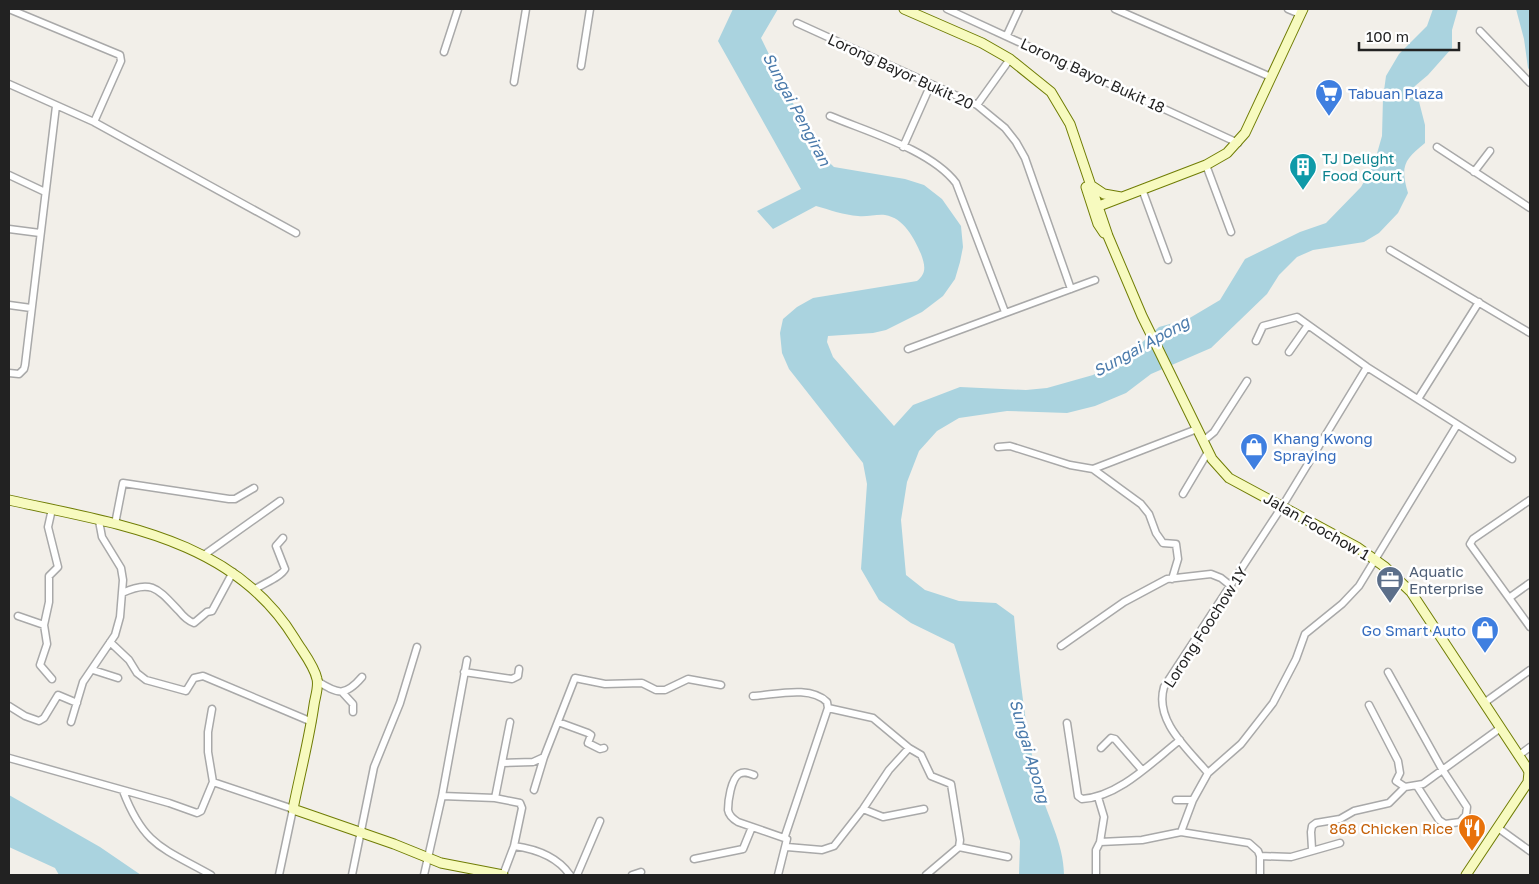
<svg xmlns="http://www.w3.org/2000/svg" width="1539" height="884" viewBox="0 0 1539 884" font-family="'Golos Text',sans-serif">
<style>
.water{fill:#aad3df}
.lines{fill:none;stroke-linecap:round;stroke-linejoin:round}
.street-casing{stroke:#a9a9a9;stroke-width:9}
.secondary-casing{stroke:#707d05;stroke-width:11}
.street{stroke:#fff;stroke-width:6}
.secondary{stroke:#f7fabf;stroke-width:9}
.labels{text-anchor:middle;dominant-baseline:central;stroke-width:5;stroke-linejoin:round;paint-order:stroke}
.street-label{font-size:15px;fill:#222;stroke:#fff}
.shop-label{font-size:15px;fill:#366cbe;stroke:#fff;text-anchor:start}
.culture-label{font-size:15px;fill:#0d838f;stroke:#fff;text-anchor:start}
.service-label{font-size:15px;fill:#4e5e75;stroke:#fff;text-anchor:start}
.food-label{font-size:15px;fill:#c56008;stroke:#fff;text-anchor:end}
.water-label{font-size:16px;font-style:italic;fill:#4a7aab;stroke:#fff}
</style>
<rect width="100%" height="100%" fill="#f2efe9"/>
<path class="water" d="M733,9h45l-17,29 55,112 18,17 71,12 19,6 18,14 19,27 2,21 -3,15 -5,17 -12,17 -21,16 -36,18 -13,3 -45,3 -1,6 6,15 61,69 19,-21 47,-18 66,3 21,-2 46,-13 43,-27 23,-21 29,-8 32,-19 25,-41 55,-27 26,-9 35,-36 13,-23 8,-28 1,-38 3,-22 13,-22 28,-28 6,-17h25l-6,21v18l-24,27 -13,11 10,39v18c-21,17 -25,23 -17,50l-10,20 -19,20 -15,9 -51,8 -16,7 -18,18 -12,19 -56,54 -60,26 -25,19 -31,13 -28,7 -60,-2 -48,7 -22,13 -18,20 -12,31 -6,38 5,55 19,15 34,11 37,2 18,13c5,56 11,112 24,167 8,31 26,60 26,92h-45l1,-34 -66,-197 -43,-21 -32,-23 -18,-31 6,-85 -4,-21 -74,-94 -7,-16 -2,-20 3,-14 14,-12 16,-9 104,-17c10,-8 8,-16 4,-27 -7,-16 -17,-36 -36,-39 -8,-1 -18,2 -27,1 -14,-1 -28,-6 -42,-10l-43,23 -16,-18 44,-22 -83,-148z
M1516,9h14v62l-2,-3 -4,-29z
M9,795l91,52 41,28h-82l-4,-7 -46,-21z"/>
<g class="lines">
<defs>
<path id="street" d="M9,9l111,46 1,6 -27,61
M947,9l291,134
M1115,9l156,68
M1288,9l12,5
M797,23l180,82 28,23 11,14 9,16 46,131
M1480,31l50,52
M1007,35l12,-26
M444,52l14,-43
M581,66l9,-57
M514,82l12,-73
M9,84l85,38 202,111
M977,105l33,-46
M830,116c38,16 101,34 126,67l49,129
M903,147l28,-63
M1437,147l93,61
M1206,165l25,67
M1474,172l16,-21
M9,175l36,17
M1142,189l26,71
M9,229l31,4
M1390,250l140,83
M9,305l22,3
M1256,341l7,-15 34,-9 70,50 145,92
M908,349l187,-69
M1289,352l19,-27
M9,373l10,1 5,-5 1,-4 31,-259
M1418,399l61,-97
M1203,441l11,-9 33,-51
M998,447l12,-1 60,19 23,4 48,35 8,10 7,19 7,10 13,1 2,15 -6,20
M1093,469l104,-40
M1183,494l25,-42
M1530,500l-57,39 -3,5 60,83
M115,524l8,-41 106,16h6l19,-11
M204,555l76,-54
M254,590c8,-6 27,-13 31,-21l-9,-23 7,-8
M122,593c30,-14 36,-4 57,18 4,5 9,10 15,12l13,-11 5,-1 21,-39
M1509,598l21,-15
M18,616l26,9 5,-23v-26l9,-9 -10,-40 4,-18
M44,625l3,19 -7,21 12,14
M110,642l19,18 8,13 9,7 40,11 8,-13 9,-2 109,46
M1061,646l63,-44 43,-23 44,-5 10,4 10,8
M93,670l25,8
M464,672l48,7 6,-3 1,-7
M1388,672l54,97 25,38 -1,8 -6,7 -15,2 -6,-4 -22,-34
M317,681c21,13 28,16 45,-4
M342,692l11,12v8
M753,696c22,-1 57,-11 74,6l1,6 -43,128
M1484,703l46,-33
M1369,705l29,56 2,12 -4,8 9,6
M9,706l16,10 14,5 5,-3 14,-23 19,8
M828,708l45,10 36,30 12,7 10,21 20,8 9,56 -1,7 -33,28
M71,722l12,-40 32,-47 5,-18 3,-37 -2,-12 -19,-31 -3,-16
M558,722l30,11 3,2 -3,8 12,6 4,-1
M1067,723l11,73 4,3c37,-2 71,-38 98,-59
M1101,748l10,-10 4,1 27,31
M1518,756l12,-9
M9,758l160,45 28,10 4,-2 12,-29 -5,-30v-20l4,-23
M503,763l30,-1 11,-5
M1208,773c-20,-24 -54,-52 -44,-86l119,-182 84,-138
M754,775c-5,-2 -10,-4 -15,-1 -8,5 -11,27 -11,36 1,6 5,9 10,12l49,17 -9,36
M213,782l80,27 -14,66
M534,790l10,-33 31,-79 30,6 37,-1 14,7h9l23,-11 33,6
M123,791c21,55 40,57 88,84
M442,796l53,2 25,5 2,5 -8,38 -11,29
M495,798l15,-76
M1176,800h17
M863,809l20,8 41,-8
M1498,828l32,23
M1181,832l68,11 9,8 2,5 31,1 49,-14
M1100,842l42,-2 39,-8 12,-32 15,-27 33,-29 32,-41 23,-44 9,-25 37,-30 17,-18 98,-161
M514,846c22,3 43,10 56,29
M787,847l35,3 12,-4 29,-37 26,-39 20,-22
M959,847l49,10
M1312,849l-1,-17 1,-6 4,-3 24,-4 14,-8 35,-8 16,-16 18,-3 76,-55
M694,859l49,-10 9,-22
M352,875l22,-108 26,-64 17,-56
M424,875l18,-79 25,-136
M577,875l23,-54
M632,875l9,-3
M1096,875v-25l4,-8 4,-25 -6,-20
M1260,875v-19"/>
<path id="secondary" d="M904,9l78,34 28,16 41,33 19,32 38,112 34,80 70,143 17,19 128,69 28,20 26,25 116,176 2,4 -1,10 -62,93
M1092,186l12,8 17,3
M1086,187l12,37 6,9
M1099,206l107,-41 21,-12 18,-20 58,-124
M9,500c106,24 224,37 286,139 7,12 19,26 22,40 2,8 -2,18 -3,26 -5,35 -14,69 -21,104l101,35 47,19 62,12"/>
</defs>
<use href="#street" class="street-casing"/>
<use href="#secondary" class="secondary-casing"/>
<use href="#street" class="street"/>
<use href="#secondary" class="secondary"/>
</g>
<defs>
<symbol id="supermarket-pin" viewBox="-11 -11 22 30"><path d="M0 17L-7.5 6A9.5 9.5 0 1 1 7.5 6Z" fill="#3f7fe0" stroke="#fff"/><path d="M-6-5.5h2.5l.6 2H6L4.5 2H-2.5L-4.4-4H-6ZM-1.5 3.2a1.3 1.3 0 1 0 .1 0ZM3 3.2a1.3 1.3 0 1 0 .1 0Z" fill="#fff"/></symbol>
<symbol id="building-pin" viewBox="-11 -11 22 30"><path d="M0 17L-7.5 6A9.5 9.5 0 1 1 7.5 6Z" fill="#0f9aa8" stroke="#fff"/><path d="M-4-6H4V6H1V3H-1V6H-4ZM-2.5-4.3h1.7v1.8h-1.7ZM.8-4.3h1.7v1.8H.8ZM-2.5-1h1.7V.8h-1.7ZM.8-1h1.7V.8H.8Z" fill="#fff"/></symbol>
<symbol id="shop-pin" viewBox="-11 -11 22 30"><path d="M0 17L-7.5 6A9.5 9.5 0 1 1 7.5 6Z" fill="#3f7fe0" stroke="#fff"/><path d="M-5-2.5h2.3a2.7 3.5 0 0 1 5.4 0H5L5.5 6h-11ZM-1.5-2.5h3a1.5 2.3 0 0 0-3 0Z" fill="#fff"/></symbol>
<symbol id="office-pin" viewBox="-11 -11 22 30"><path d="M0 17L-7.5 6A9.5 9.5 0 1 1 7.5 6Z" fill="#5c6f8a" stroke="#fff"/><path d="M-6-3h4V-5.5h4V-3h4V5H-6ZM-1-4.5V-3h2v-1.5ZM-6 0V1H6V0Z" fill="#fff"/></symbol>
<symbol id="restaurant-pin" viewBox="-11 -11 22 30"><path d="M0 17L-7.5 6A9.5 9.5 0 1 1 7.5 6Z" fill="#e8710a" stroke="#fff"/><path d="M-5-6h1v4h1v-4h1v4h1v-4h1v5L-1.5 .5V6h-2V.5L-5-1ZM5-6V6H3V1.5H1.5Q1.5-4 5-6Z" fill="#fff"/></symbol>
</defs>
<g fill-rule="evenodd">
<use href="#supermarket-pin" x="1313" y="77" width="32" height="43"/>
<use href="#building-pin" x="1287" y="151" width="32" height="43"/>
<use href="#shop-pin" x="1238" y="431" width="32" height="43"/>
<use href="#office-pin" x="1374" y="564" width="32" height="43"/>
<use href="#shop-pin" x="1469" y="614" width="32" height="43"/>
<use href="#restaurant-pin" x="1456" y="812" width="32" height="43"/>
</g>
<g class="labels">
<g class="street-label">
<text transform="translate(901 71) rotate(25)">Lorong Bayor Bukit 20</text>
<text transform="translate(1093 75) rotate(25)">Lorong Bayor Bukit 18</text>
<text transform="translate(1317 526) rotate(30)">Jalan Foochow 1</text>
<text transform="translate(1205 627) rotate(-57)">Lorong Foochow 1Y</text>
</g>
<g class="shop-label">
<text x="1348" y="93">Tabuan Plaza</text>
<text x="1273" y="438">Khang Kwong<tspan x="1273" dy="17">Spraying</tspan></text>
<text x="1466" y="630" text-anchor="end">Go Smart Auto</text>
</g>
<g class="culture-label">
<text x="1322" y="158">TJ Delight<tspan x="1322" dy="17">Food Court</tspan></text>
</g>
<g class="service-label">
<text x="1409" y="571">Aquatic<tspan x="1409" dy="17">Enterprise</tspan></text>
</g>
<g class="food-label">
<text x="1453" y="828">868 Chicken Rice</text>
</g>
<g class="water-label">
<text transform="translate(797 109) rotate(62)">Sungai Pengiran</text>
<text transform="translate(1141 346) rotate(-29)">Sungai Apong</text>
<text transform="translate(1030 751) rotate(74)">Sungai Apong</text>
</g>
</g>
<rect width="1539" height="884" fill="none" stroke="#222222" stroke-width="20"/>
<path d="M1359 42v8h100v-8" fill="none" stroke="#222222" stroke-width="2.5"/>
<text x="1366" y="42" font-size="15" fill="#222222" stroke="#ffffff" stroke-width="4" paint-order="stroke">100 m</text>
</svg>
